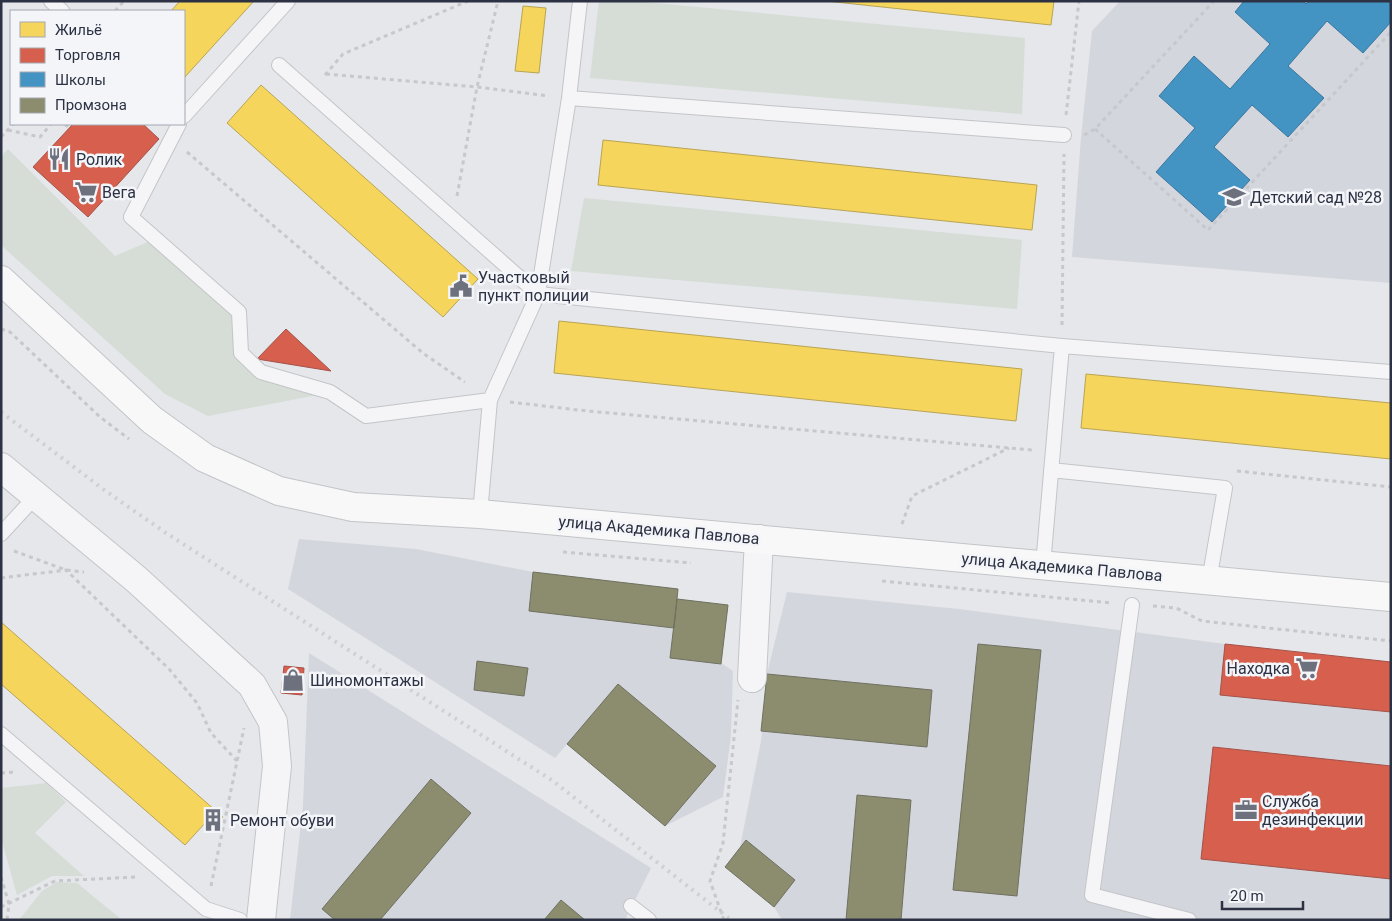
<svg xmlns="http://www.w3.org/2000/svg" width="1392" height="921" viewBox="0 0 1392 921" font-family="Roboto,sans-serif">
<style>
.built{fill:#d4d6dd}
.green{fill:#d5ddd6}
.homes{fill:#f6d55c;stroke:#b9a454}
.shops{fill:#d6604d;stroke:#a3524a}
.schools{fill:#4393c3;stroke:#3c769d}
.industry{fill:#8c8c6e;stroke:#6f7161}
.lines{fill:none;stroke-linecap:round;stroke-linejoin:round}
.lane-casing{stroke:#c3c5c8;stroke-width:16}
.street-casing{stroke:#c3c5c8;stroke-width:30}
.primary-casing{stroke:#c2c4c8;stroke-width:30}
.path{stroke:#c6c8cc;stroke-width:3;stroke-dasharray:4 4;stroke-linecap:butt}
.lane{stroke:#f5f5f7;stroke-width:14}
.street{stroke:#f5f5f7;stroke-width:28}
.primary{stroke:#f8f8f8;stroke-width:28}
.rail{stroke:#cfd0d2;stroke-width:4;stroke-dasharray:2.5 5;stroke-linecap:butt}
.labels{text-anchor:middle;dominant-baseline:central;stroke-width:5;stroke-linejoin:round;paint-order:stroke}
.poi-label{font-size:16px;fill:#2c3243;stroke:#f4f5f9;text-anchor:start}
.street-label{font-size:16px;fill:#2c3243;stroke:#f4f5f9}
</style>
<rect width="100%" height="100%" fill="#e5e7ea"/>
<path class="built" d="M1120,1h271v282l-319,-26 9,-120 11,-106z
M299,539l117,10 117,23 145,17 -1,10 51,6 -7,58 12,8 -2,65 -8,61 -58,29 -98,-82 -12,14 -267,-169z
M787,592l172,17 266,35 166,18v258h-609l-8,-13 -49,-40 15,-20 21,-106 6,-67z
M309,653l342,215 -26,52h-335l13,-114z"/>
<path class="green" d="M599,1h34l392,37 -3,76 -432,-36z
M8,149l107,107 33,-14 83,71 20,59 66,23 -109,21 -43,-22 -164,-149v-88z
M584,198l438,42 -5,69 -446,-38z
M47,783l19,19 -31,31 49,43h-32l-35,19 -16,-57v-50z
M57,882l20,1 45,37h-103l23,-29z"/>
<path class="homes" d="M180,1h74l-70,77v-67h-13z
M826,1h228l-3,24z
M523,6l23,2 -7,65 -24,-2z
M261,85l217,194 -35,38 -216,-194z
M603,140l434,45 -5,45 -434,-45z
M559,321l463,48 -6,52 -462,-48z
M1086,374l305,29v56l-310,-31z
M1,622l215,189 -31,34 -184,-161z
M216,811l7,6 -12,13 -7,-6z"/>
<path class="shops" d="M73,124h70l16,15 -71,78 -55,-50z
M286,329l45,42 -74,-12z
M1225,644l166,18v50l-171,-17z
M284,666l20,2 -2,27 -21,-2z
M1213,747l178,19v113l-190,-20z"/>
<path class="schools" d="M1244,1h59l3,3 3,-3h79l3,2v19l-28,31 -36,-32 -39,45 36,32 -36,39 -36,-32 -38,42 36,33 -38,42 -56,-50 39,-44 -36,-32 35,-40 36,33 40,-45 -35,-32z"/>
<path class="industry" d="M533,572l145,17 -4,39 -145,-17z
M677,599l51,6 -7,59 -51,-6z
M978,644l63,6 -24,246 -64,-6z
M477,661l51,7 -4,28 -50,-6z
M767,674l165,16 -5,57 -166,-16z
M618,684l98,82 -51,60 -98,-82z
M431,779l40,34 -91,107h-45l-13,-11z
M857,795l54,5 -10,120h-55z
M746,840l49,40 -21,27 -49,-40z
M561,900l24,20h-41z"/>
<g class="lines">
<defs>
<path id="lane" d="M51,1l11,10
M279,65l259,229 31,-196 11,-97
M569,98l495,37
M184,116l104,-115
M179,124l-48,93 108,95 2,41 20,19 69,20 36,24 124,-16
M1051,470l174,18 -16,93
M480,514l10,-114 48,-106 524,52 329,26
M1,534l35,-38
M1043,565l19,-219
M1132,605l-40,290 97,25
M1,734l205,175 34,11
M631,906l18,14"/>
<path id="street" d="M1,467l135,112 116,106 21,37 4,44 -16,154
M752,678l7,-139"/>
<path id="primary" d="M1,280l151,140 53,38 74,33 74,16 127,7 911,83"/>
</defs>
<use href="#lane" class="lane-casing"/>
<use href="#street" class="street-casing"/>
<use href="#primary" class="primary-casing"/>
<path class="path" d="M115,11l9,-10
M326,74l151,13 72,9
M325,75l18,-21 125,-53
M1066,115l13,-114
M65,124l4,4
M1095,129l113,101 183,-198
M8,130l32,7 11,-13
M1084,135l11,-6 119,-128
M1,137l12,-13
M187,152l237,202 41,28
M457,196l20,-109 21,-86
M1062,325l2,-171
M1,329l9,3 90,85 29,22
M510,402l77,9 445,39
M1237,471l154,16
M902,524l10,-28 97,-48
M14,551l52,19 18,2
M563,552l128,11
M1,578l65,-8 103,99 28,34 14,30 26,28
M882,581l230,22
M1153,606l23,2 26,13 189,20
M1,773l13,-1
M1,877l8,27 -2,16
M211,886l33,-158
M1,907l54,-26 81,-4
M724,920l-14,-39 13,-38 15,-143"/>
<use href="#lane" class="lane"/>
<use href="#street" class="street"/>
<use href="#primary" class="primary"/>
<path class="rail" d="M1,412l106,80 59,41 387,248 178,139"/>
</g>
<defs>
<symbol id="restaurant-bare" viewBox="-9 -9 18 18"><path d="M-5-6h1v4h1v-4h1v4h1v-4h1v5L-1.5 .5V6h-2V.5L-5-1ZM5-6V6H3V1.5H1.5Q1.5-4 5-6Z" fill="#6d717d" stroke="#f4f5f9" stroke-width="2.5" paint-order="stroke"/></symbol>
<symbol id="supermarket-bare" viewBox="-9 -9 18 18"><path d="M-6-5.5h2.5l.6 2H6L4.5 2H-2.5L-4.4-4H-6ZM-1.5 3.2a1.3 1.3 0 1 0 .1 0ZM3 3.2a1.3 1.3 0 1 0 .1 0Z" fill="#6d717d" stroke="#f4f5f9" stroke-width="2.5" paint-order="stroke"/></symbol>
<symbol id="school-bare" viewBox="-9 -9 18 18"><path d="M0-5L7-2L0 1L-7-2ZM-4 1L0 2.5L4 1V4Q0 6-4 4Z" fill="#6d717d" stroke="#f4f5f9" stroke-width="2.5" paint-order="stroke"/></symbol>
<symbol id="civic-bare" viewBox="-9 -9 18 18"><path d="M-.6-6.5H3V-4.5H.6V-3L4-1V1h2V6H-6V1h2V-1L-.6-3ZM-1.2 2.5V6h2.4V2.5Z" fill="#6d717d" stroke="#f4f5f9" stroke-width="2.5" paint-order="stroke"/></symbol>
<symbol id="shop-bare" viewBox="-9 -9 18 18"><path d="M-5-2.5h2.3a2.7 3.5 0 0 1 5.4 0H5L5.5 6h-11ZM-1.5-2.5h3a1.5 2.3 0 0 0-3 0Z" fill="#6d717d" stroke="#f4f5f9" stroke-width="2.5" paint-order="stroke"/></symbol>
<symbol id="office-bare" viewBox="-9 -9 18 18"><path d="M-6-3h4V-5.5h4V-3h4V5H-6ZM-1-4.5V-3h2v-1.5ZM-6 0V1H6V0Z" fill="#6d717d" stroke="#f4f5f9" stroke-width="2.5" paint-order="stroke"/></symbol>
<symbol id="building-bare" viewBox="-9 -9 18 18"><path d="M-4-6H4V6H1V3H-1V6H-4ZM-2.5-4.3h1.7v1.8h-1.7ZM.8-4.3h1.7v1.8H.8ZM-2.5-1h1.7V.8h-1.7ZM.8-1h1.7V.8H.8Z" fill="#6d717d" stroke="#f4f5f9" stroke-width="2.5" paint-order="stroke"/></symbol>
</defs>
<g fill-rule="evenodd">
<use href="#restaurant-bare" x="43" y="143" width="32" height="32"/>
<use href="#supermarket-bare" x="70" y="176" width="32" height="32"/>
<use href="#school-bare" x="1218" y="181" width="32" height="32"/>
<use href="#civic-bare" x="445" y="270" width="32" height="32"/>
<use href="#supermarket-bare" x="1291" y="652" width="32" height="32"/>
<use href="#shop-bare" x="277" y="664" width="32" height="32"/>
<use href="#office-bare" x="1230" y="794" width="32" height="32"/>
<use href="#building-bare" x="197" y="804" width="32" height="32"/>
</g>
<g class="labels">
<g class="poi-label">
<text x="76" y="159">Ролик</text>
<text x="102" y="192">Вега</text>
<text x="1250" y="197">Детский сад №28</text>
<text x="478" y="277">Участковый<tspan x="478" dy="18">пункт полиции</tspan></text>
<text x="1290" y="668" text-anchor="end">Находка</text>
<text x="310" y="680">Шиномонтажы</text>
<text x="1262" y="801">Служба<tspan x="1262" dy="18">дезинфекции</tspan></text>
<text x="230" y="820">Ремонт обуви</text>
</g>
<g class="street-label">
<text transform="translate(659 530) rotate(5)">улица Академика Павлова</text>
<text transform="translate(1062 567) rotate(5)">улица Академика Павлова</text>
</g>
</g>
<rect width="1392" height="921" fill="none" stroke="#2c3243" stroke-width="5"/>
<rect x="10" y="10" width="175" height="115" fill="#f4f5f9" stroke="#a4a7b0"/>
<rect x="20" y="22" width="25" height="15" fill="#f6d55c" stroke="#a4a7b0"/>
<text x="55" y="35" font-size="15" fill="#2c3243">Жильё</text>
<rect x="20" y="48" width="25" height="15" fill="#d6604d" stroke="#a4a7b0"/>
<text x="55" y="60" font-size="15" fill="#2c3243">Торговля</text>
<rect x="20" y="72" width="25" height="15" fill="#4393c3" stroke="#a4a7b0"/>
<text x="55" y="85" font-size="15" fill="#2c3243">Школы</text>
<rect x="20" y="98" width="25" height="15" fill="#8c8c6e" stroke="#a4a7b0"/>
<text x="55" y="110" font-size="15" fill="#2c3243">Промзона</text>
<path d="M1222 901v8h81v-8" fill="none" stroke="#2c3243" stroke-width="2.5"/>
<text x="1230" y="901" font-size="15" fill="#2c3243" stroke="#f4f5f9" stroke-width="4" paint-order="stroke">20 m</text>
</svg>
